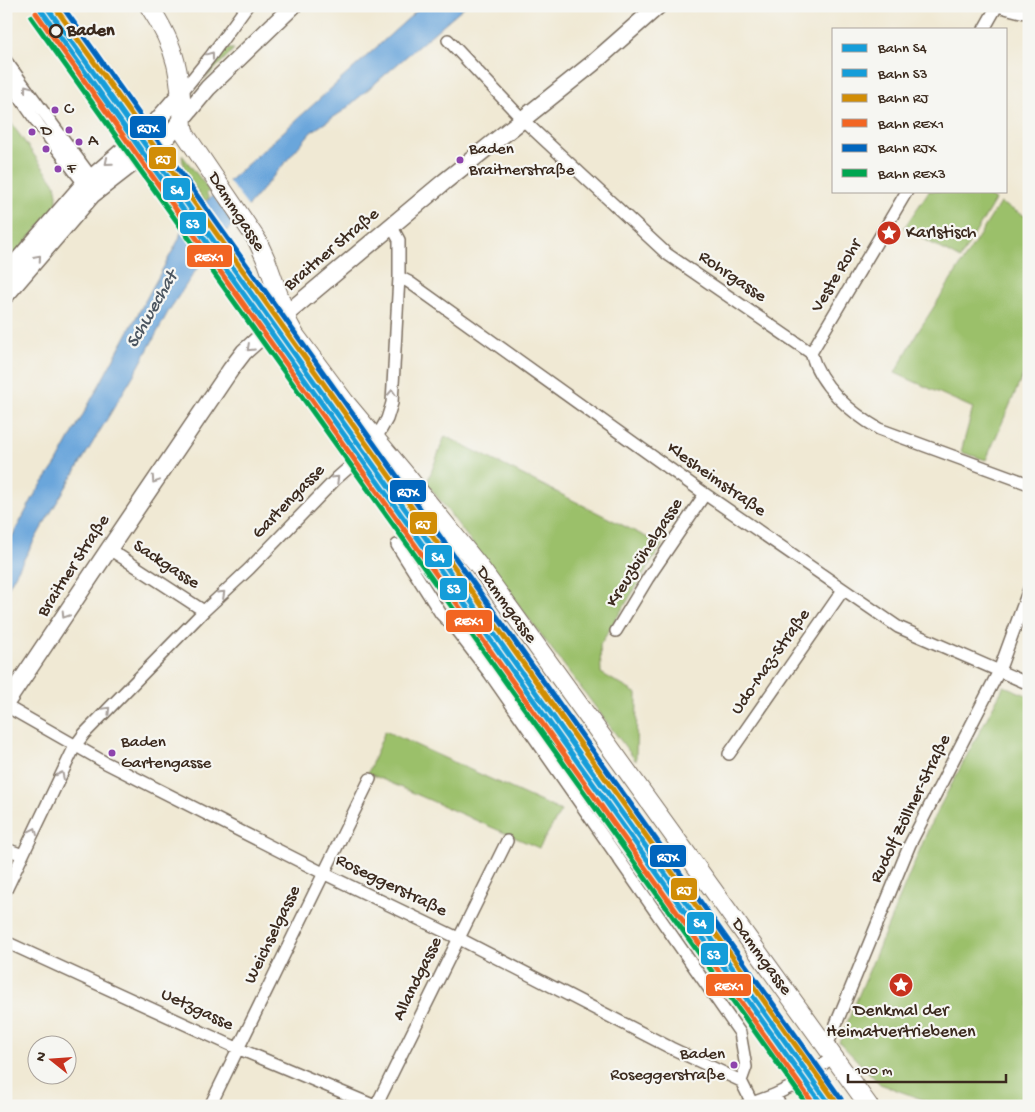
<svg xmlns="http://www.w3.org/2000/svg" width="1035" height="1112" viewBox="0 0 1035 1112" font-family="'Gochi Hand',sans-serif">
<style>
.green{fill:#9bc06a;stroke:#6b7544}
.water{fill:#6aa6db;stroke:#52687c}
.pier{fill:#f0e9d4}
.lines{fill:none;stroke-linecap:round;stroke-linejoin:round}
.street-casing{stroke:#7a6d5e;stroke-width:14}
.secondary-casing{stroke:#7a6d5e;stroke-width:19}
.primary-casing{stroke:#7a6d5e;stroke-width:20}
.street{stroke:#fff;stroke-width:11}
.secondary{stroke:#fff;stroke-width:16}
.primary{stroke:#fff;stroke-width:18}
.rail-1-casing{stroke:#f6f6f2;stroke-width:9}
.rail-2-casing{stroke:#f6f6f2;stroke-width:9}
.rail-3-casing{stroke:#f6f6f2;stroke-width:9}
.rail-4-casing{stroke:#f6f6f2;stroke-width:9}
.rail-5-casing{stroke:#f6f6f2;stroke-width:9}
.rail-6-casing{stroke:#f6f6f2;stroke-width:9}
.rail-1{stroke:#159dd9;stroke-width:5}
.rail-2{stroke:#159dd9;stroke-width:5}
.rail-3{stroke:#d18d06;stroke-width:5}
.rail-4{stroke:#f26522;stroke-width:5}
.rail-5{stroke:#0065bd;stroke-width:5}
.rail-6{stroke:#00a651;stroke-width:5}
.oneway{stroke:#a79f9a}
.stop-dot{fill:#f6f6f2;stroke:#3b2a1e;stroke-width:2.5}
.bus-dot{fill:#8e44ad;stroke:#f6f6f2;stroke-width:2}
.labels{text-anchor:middle;dominant-baseline:central;stroke-width:4.5;stroke-linejoin:round;paint-order:stroke}
.bus-label{font-size:17px;fill:#3b2a1e;stroke:#f6f6f2;text-anchor:start}
.stop-label{font-size:18px;font-weight:bold;fill:#3b2a1e;stroke:#f6f6f2;text-anchor:start}
.street-label{font-size:18px;fill:#3b2a1e;stroke:#f6f6f2}
.poi-label{font-size:18px;fill:#3b2a1e;stroke:#f6f6f2;text-anchor:start}
.water-label{font-size:19px;font-style:italic;fill:#4b5560;stroke:#f6f6f2}
.line-badge{stroke:#f6f6f2;stroke-width:2}
.badge-label{font-size:14px;text-anchor:middle;font-weight:bold;fill:#fff}
</style>
<rect width="100%" height="100%" fill="#f6f6f2"/>
<filter id="ink" filterUnits="userSpaceOnUse"><feTurbulence type="fractalNoise" baseFrequency=".02" numOctaves="2"/><feDisplacementMap in="SourceGraphic" scale="10" xChannelSelector="R" yChannelSelector="G"/><feConvolveMatrix kernelMatrix="1 2 1 2 8 2 1 2 1" color-interpolation-filters="sRGB"/></filter>
<filter id="wash" filterUnits="userSpaceOnUse"><feTurbulence type="fractalNoise" baseFrequency=".0096" numOctaves="4" result="noise"/><feDisplacementMap in="SourceGraphic" scale="20" xChannelSelector="R" yChannelSelector="G"/><feGaussianBlur stdDeviation="1.12" result="paint"/><feColorMatrix in="noise" values="0 0 0 0 0 0 0 0 0 0 0 0 0 0 0 0 0 1.4 0 .05"/><feComposite in="paint" operator="in"/></filter>
<g filter="url(#wash)">
<rect width="100%" height="100%" fill="#f0e9d4"/>
<path class="green" d="M225,49h9l-29,30z
M6,116l49,68 2,10v12l-51,59z
M182,155l28,36 -4,2 3,5 -5,3 -20,-30z
M929,191h52l14,9 -35,59 -56,-31z
M1000,203l29,15v143l-43,99 -25,-8 12,-44 -78,-35 21,-38z
M445,436l217,109 -62,100 1,28 36,21 -1,67 -209,-278z
M1004,686l25,10v410h-88l-61,-22 -41,-42 92,-219z
M385,731l176,80 -22,37 -171,-75z"/>
<path class="water" d="M422,6h43l-122,105 -32,21 -107,126 -36,54 -29,54 -97,161 -36,64v-43l29,-54 21,-30 123,-225 3,-11 15,-18z"/>
<path class="pier" d="M227,179l22,29 -14,17 -24,-32z
M204,200l24,34 -3,3 -24,-34z
M197,210l22,30 -15,18 -22,-30z"/>
</g>
<g filter="url(#ink)">
<g class="lines">
<defs>
<path id="street" d="M997,6l32,8
M984,29l13,-23
M448,40l75,80 144,134 144,99c9,33 39,59 68,76l150,55
M6,61l89,121
M6,78l33,47 49,64
M181,93l29,-36 37,-51
M399,277l10,5 296,212 193,133 131,57
M811,353l96,-162
M397,545l44,69 12,12 37,48 250,359 6,34 -5,14
M109,549l95,62
M616,631l32,-53 57,-84
M6,706l100,57 217,110 135,65 213,110 70,33 11,22
M729,754l114,-164
M6,849l17,6
M6,890l69,-144 9,-12 120,-123 45,-42 88,-91 33,-29 17,-30 5,-16 7,-126v-37l-7,-13
M6,942l231,106 138,58
M827,1046l83,-202 89,-173 30,-82
M774,1095l7,11
M210,1106l160,-327
M376,1106l131,-265
M744,1106l30,-11 23,-11 37,-28"/>
<path id="secondary" d="M6,274l77,-89 73,-63 25,-29
M6,295l86,-100 76,-59 40,-48 85,-82
M6,703l103,-154 122,-180 13,-17 41,-37 159,-133 148,-118 66,-58"/>
<path id="primary" d="M149,6c30,45 31,70 34,121l2,7 72,106 10,22 22,62 6,11 50,67 61,73 73,91 390,540"/>
</defs>
<use href="#street" class="street-casing"/>
<use href="#secondary" class="secondary-casing"/>
<use href="#primary" class="primary-casing"/>
<use href="#street" class="street"/>
<use href="#secondary" class="secondary"/>
<use href="#primary" class="primary"/>
<defs>
<path id="rail-1" d="M46,6l785,1100"/>
<path id="rail-2" d="M41,10l782,1096"/>
<path id="rail-3" d="M54,6l782,1096"/>
<path id="rail-4" d="M36,13l779,1093"/>
<path id="rail-5" d="M62,6l779,1093"/>
<path id="rail-6" d="M31,17l777,1089"/>
</defs>
<use href="#rail-1" class="rail-1-casing"/>
<use href="#rail-2" class="rail-2-casing"/>
<use href="#rail-3" class="rail-3-casing"/>
<use href="#rail-4" class="rail-4-casing"/>
<use href="#rail-5" class="rail-5-casing"/>
<use href="#rail-6" class="rail-6-casing"/>
<use href="#rail-1" class="rail-1"/>
<use href="#rail-2" class="rail-2"/>
<use href="#rail-3" class="rail-3"/>
<use href="#rail-4" class="rail-4"/>
<use href="#rail-5" class="rail-5"/>
<use href="#rail-6" class="rail-6"/>
</g>
<defs><path id="oneway-chevron" d="M-2-3.5L2.5 0L-2 3.5" fill="none" stroke-width="1.6" stroke-linecap="round" stroke-linejoin="round" transform="scale(1.25)"/></defs>
<g class="oneway">
<use href="#oneway-chevron" transform="translate(211 55) rotate(-53)"/>
<use href="#oneway-chevron" transform="translate(27 88) rotate(-127)"/>
<use href="#oneway-chevron" transform="translate(108 162) rotate(140)"/>
<use href="#oneway-chevron" transform="translate(38 258) rotate(-49)"/>
<use href="#oneway-chevron" transform="translate(250 348) rotate(137)"/>
<use href="#oneway-chevron" transform="translate(392 393) rotate(-87)"/>
<use href="#oneway-chevron" transform="translate(336 479) rotate(-44)"/>
<use href="#oneway-chevron" transform="translate(155 480) rotate(124)"/>
<use href="#oneway-chevron" transform="translate(222 594) rotate(-43)"/>
<use href="#oneway-chevron" transform="translate(65 615) rotate(123)"/>
<use href="#oneway-chevron" transform="translate(107 710) rotate(-46)"/>
<use href="#oneway-chevron" transform="translate(61 775) rotate(-64)"/>
<use href="#oneway-chevron" transform="translate(34 831) rotate(-65)"/>
</g>
</g>
<defs>
<symbol id="sight-disc" viewBox="-11 -11 22 22"><circle r="9.5" fill="#c8321e" stroke="#f6f6f2"/><path d="M0-6L1.8-2.2L6-1.7L2.9 1.2L3.7 5.4L0 3.3L-3.7 5.4L-2.9 1.2L-6-1.7L-1.8-2.2Z" fill="#fff"/></symbol>
</defs>
<g fill-rule="evenodd">
<use href="#sight-disc" x="875" y="219" width="28" height="28"/>
<use href="#sight-disc" x="887" y="971" width="28" height="28"/>
</g>
<circle class="stop-dot" cx="56" cy="31" r="6"/>
<g class="bus-dot">
<circle cx="55" cy="110" r="4.5"/>
<circle cx="69" cy="130" r="4.5"/>
<circle cx="32" cy="132" r="4.5"/>
<circle cx="79" cy="142" r="4.5"/>
<circle cx="46" cy="149" r="4.5"/>
<circle cx="460" cy="160" r="4.5"/>
<circle cx="58" cy="169" r="4.5"/>
<circle cx="112" cy="753" r="4.5"/>
<circle cx="734" cy="1065" r="4.5"/>
</g>
<g class="labels">
<g class="bus-label">
<text x="64" y="110">C</text>
<text x="41" y="132">D</text>
<text x="88" y="142">A</text>
<text x="469" y="150">Baden<tspan x="469" dy="21">Braitnerstraße</tspan></text>
<text x="67" y="169">F</text>
<text x="121" y="743">Baden<tspan x="121" dy="21">Gartengasse</tspan></text>
<text x="725" y="1055" text-anchor="end">Baden<tspan x="725" dy="21">Roseggerstraße</tspan></text>
</g>
<g class="stop-label">
<text x="67" y="31">Baden</text>
</g>
<g class="street-label">
<text transform="translate(236 212) rotate(57)">Dammgasse</text>
<text transform="translate(332 250) rotate(-40)">Braitner Straße</text>
<text transform="translate(837 276) rotate(-59)">Veste Rohr</text>
<text transform="translate(732 277) rotate(34)">Rohrgasse</text>
<text transform="translate(716 480) rotate(35)">Klesheimstraße</text>
<text transform="translate(289 502) rotate(-46)">Gartengasse</text>
<text transform="translate(645 553) rotate(-57)">Kreuzbühelgasse</text>
<text transform="translate(166 565) rotate(33)">Sackgasse</text>
<text transform="translate(74 566) rotate(-57)">Braitner Straße</text>
<text transform="translate(506 605) rotate(54)">Dammgasse</text>
<text transform="translate(771 662) rotate(-55)">Udo-Maz-Straße</text>
<text transform="translate(911 809) rotate(-64)">Rudolf Zöllner-Straße</text>
<text transform="translate(391 886) rotate(26)">Roseggerstraße</text>
<text transform="translate(273 935) rotate(-64)">Weichselgasse</text>
<text transform="translate(761 957) rotate(54)">Dammgasse</text>
<text transform="translate(418 979) rotate(-64)">Allandgasse</text>
<text transform="translate(197 1010) rotate(25)">Uetzgasse</text>
</g>
<g class="poi-label">
<text x="906" y="233">Karlstisch</text>
<text x="901" y="1011" text-anchor="middle">Denkmal der<tspan x="901" dy="21">Heimatvertriebenen</tspan></text>
</g>
<g class="water-label">
<text transform="translate(153 310) rotate(-60)">Schwechat</text>
</g>
</g>
<g class="line-badge">
<rect x="129" y="115" width="38" height="24" rx="5" fill="#0065bd"/>
<rect x="148" y="146" width="29" height="24" rx="5" fill="#d18d06"/>
<rect x="162" y="177" width="29" height="24" rx="5" fill="#159dd9"/>
<rect x="179" y="211" width="28" height="24" rx="5" fill="#159dd9"/>
<rect x="186" y="244" width="47" height="24" rx="5" fill="#f26522"/>
<rect x="389" y="479" width="38" height="24" rx="5" fill="#0065bd"/>
<rect x="409" y="511" width="29" height="24" rx="5" fill="#d18d06"/>
<rect x="424" y="544" width="29" height="24" rx="5" fill="#159dd9"/>
<rect x="439" y="577" width="29" height="24" rx="5" fill="#159dd9"/>
<rect x="445" y="609" width="48" height="24" rx="5" fill="#f26522"/>
<rect x="649" y="844" width="38" height="24" rx="5" fill="#0065bd"/>
<rect x="670" y="877" width="28" height="24" rx="5" fill="#d18d06"/>
<rect x="686" y="911" width="29" height="24" rx="5" fill="#159dd9"/>
<rect x="700" y="942" width="29" height="24" rx="5" fill="#159dd9"/>
<rect x="705" y="973" width="47" height="24" rx="5" fill="#f26522"/>
</g>
<g class="badge-label">
<text x="148" y="132">RJX</text>
<text x="163" y="163">RJ</text>
<text x="177" y="194">S4</text>
<text x="193" y="228">S3</text>
<text x="209" y="261">REX1</text>
<text x="408" y="496">RJX</text>
<text x="423" y="528">RJ</text>
<text x="438" y="561">S4</text>
<text x="454" y="593">S3</text>
<text x="469" y="625">REX1</text>
<text x="668" y="861">RJX</text>
<text x="684" y="894">RJ</text>
<text x="700" y="927">S4</text>
<text x="714" y="959">S3</text>
<text x="729" y="990">REX1</text>
</g>
<rect width="1035" height="1112" fill="none" stroke="#f6f6f2" stroke-width="25"/>
<rect x="832" y="28" width="175" height="165" fill="#f6f6f2" stroke="#aba49d"/>
<rect x="842" y="44" width="25" height="8" fill="#159dd9" stroke="#aba49d"/>
<text x="878" y="52" font-size="15" fill="#3b2a1e">Bahn S4</text>
<rect x="842" y="69" width="25" height="8" fill="#159dd9" stroke="#aba49d"/>
<text x="878" y="78" font-size="15" fill="#3b2a1e">Bahn S3</text>
<rect x="842" y="94" width="25" height="8" fill="#d18d06" stroke="#aba49d"/>
<text x="878" y="102" font-size="15" fill="#3b2a1e">Bahn RJ</text>
<rect x="842" y="119" width="25" height="8" fill="#f26522" stroke="#aba49d"/>
<text x="878" y="128" font-size="15" fill="#3b2a1e">Bahn REX1</text>
<rect x="842" y="144" width="25" height="8" fill="#0065bd" stroke="#aba49d"/>
<text x="878" y="152" font-size="15" fill="#3b2a1e">Bahn RJX</text>
<rect x="842" y="169" width="25" height="8" fill="#00a651" stroke="#aba49d"/>
<text x="878" y="178" font-size="15" fill="#3b2a1e">Bahn REX3</text>
<g transform="translate(52 1060) rotate(287)"><circle r="24" fill="#f6f6f2" stroke="#aba49d"/>
<path d="M0-4L9 19L0 12L-9 19Z" fill="#c8321e"/>
<text y="-8" font-size="14" font-weight="bold" text-anchor="middle" fill="#3b2a1e">N</text>
</g>
<path d="M848 1074v8h158v-8" fill="none" stroke="#3b2a1e" stroke-width="2.5"/>
<text x="855" y="1074" font-size="15" fill="#3b2a1e" stroke="#f6f6f2" stroke-width="4" paint-order="stroke">100 m</text>
</svg>
